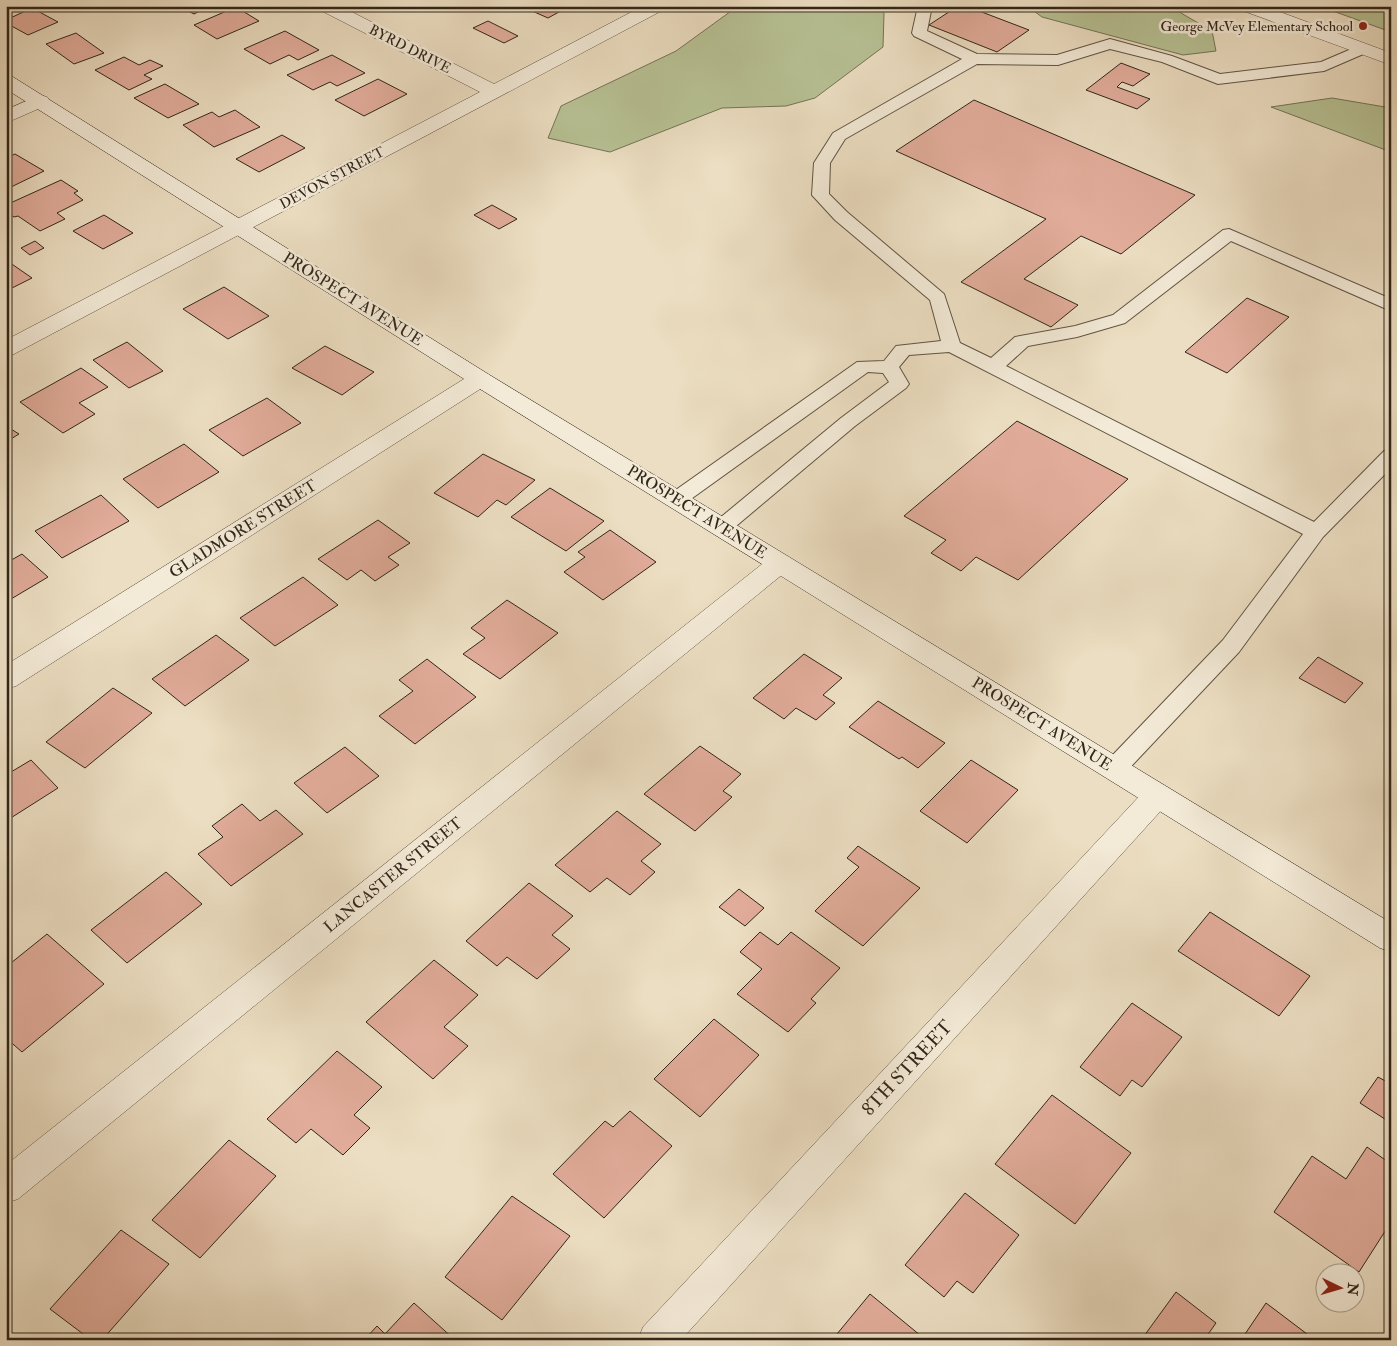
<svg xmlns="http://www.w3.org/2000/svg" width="1397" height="1346" viewBox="0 0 1397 1346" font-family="'IM FELL Double Pica',serif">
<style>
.green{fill:#b7c194;stroke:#747457}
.building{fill:#e1ac9a;stroke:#31261a}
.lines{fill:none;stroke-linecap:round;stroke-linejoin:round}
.lane-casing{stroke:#605444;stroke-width:2}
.street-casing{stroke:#605444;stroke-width:1}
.secondary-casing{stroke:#31261a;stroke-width:1}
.lane{fill:#f3ead7;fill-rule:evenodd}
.street{fill:#f3ead7;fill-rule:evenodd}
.secondary{fill:#f3ead7;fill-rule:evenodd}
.poi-dot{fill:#8f2418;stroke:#f3ead7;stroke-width:2}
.labels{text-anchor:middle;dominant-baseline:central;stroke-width:5;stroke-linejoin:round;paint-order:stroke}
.far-poi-label{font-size:14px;fill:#31261a;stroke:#f3ead7;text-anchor:end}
.far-street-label{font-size:14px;fill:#31261a;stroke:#f3ead7}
.street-label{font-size:16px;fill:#31261a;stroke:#f3ead7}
.near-street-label{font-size:19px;fill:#31261a;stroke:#f3ead7}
</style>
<rect width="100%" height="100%" fill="#ecdec2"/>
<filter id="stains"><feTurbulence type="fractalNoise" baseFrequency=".004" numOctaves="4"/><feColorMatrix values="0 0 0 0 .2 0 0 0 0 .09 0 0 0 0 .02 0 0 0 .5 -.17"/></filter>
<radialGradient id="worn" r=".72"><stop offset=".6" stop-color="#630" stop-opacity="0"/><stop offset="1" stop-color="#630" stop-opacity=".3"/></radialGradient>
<path class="green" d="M738,6h138l8,7 -1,34 -68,51 -29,8 -64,2 -112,44 -62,-14 13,-32 115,-55z
M1027,6h142l43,25 4,20 -33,4 -141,-38z
M1319,6h72v26z
M1332,98l59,10v44l-120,-45z"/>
<path class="building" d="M178,6h32l-16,8z
M525,6h45l-22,12 -25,-11z
M958,6h8l63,24 -32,22 -68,-27z
M236,7l23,14 -42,18 -23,-14z
M32,8l26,14 -30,13 -22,-12v-3z
M488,21l30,15 -14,7 -31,-15z
M285,31l34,19 -21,10 -9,-5 -19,9 -26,-15z
M76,33l28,20 -30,11 -28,-20z
M332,55l33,18 -28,13 -7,-4 -17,8 -26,-15z
M124,57l15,8 11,-5 13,6 -19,9 8,4 -23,11 -34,-20z
M1121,63l29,11 -17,12 -11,-4 -5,5 33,12 -13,10 -51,-19z
M378,79l29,15 -43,22 -29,-16z
M165,84l34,20 -31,14 -34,-20z
M974,100l221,95 -74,59 -40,-18 -57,43 54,26 -27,22 -90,-45 85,-63 -150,-68z
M235,110l25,17 -46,20 -31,-22 29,-13 7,5z
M282,135l23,13 -46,24 -23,-13z
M15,154l29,17 -33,16 -5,-3v-26z
M61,180l17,11 -4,2 9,7 -26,13 8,6 -25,12 -22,-15 -4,1 -8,-5v-7z
M492,205l25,14 -18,10 -25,-14z
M104,215l29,18 -30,16 -30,-18z
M35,241l9,7 -14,7 -9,-7z
M6,260l26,18 -26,13z
M224,287l45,29 -41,23 -45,-30z
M1247,298l42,19 -62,56 -42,-21z
M127,342l36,29 -34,17 -36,-28z
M325,346l49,26 -32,23 -50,-27z
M81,368l27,19 -29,16 16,11 -32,19 -43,-31z
M267,398l34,25 -58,33 -34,-26z
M1017,421l111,58 -110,101 -42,-23 -15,14 -30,-18 15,-13 -42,-24z
M6,426l13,8 -13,8z
M184,444l35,28 -61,36 -35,-29z
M483,454l52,26 -29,25 -9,-5 -19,17 -44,-24z
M550,488l54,33 -38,30 -55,-34z
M101,495l28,26 -67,37 -27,-27z
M378,520l32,23 -22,14 11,8 -24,16 -14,-11 -14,10 -29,-21z
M610,530l46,32 -53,38 -39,-28 21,-15 -7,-5z
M22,554l26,23 -42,25v-39z
M303,577l35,28 -63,41 -35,-28z
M507,600l51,33 -58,46 -37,-25 22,-16 -14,-10z
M216,635l33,25 -64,46 -33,-27z
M804,654l38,24 -19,17 12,8 -19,17 -20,-12 -12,11 -31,-21z
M1318,657l45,26 -18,20 -46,-25z
M427,659l49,38 -61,47 -36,-28 34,-25 -14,-11z
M113,688l39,25 -67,55 -39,-26z
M878,701l67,42 -27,25 -16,-11 -3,2 -50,-32z
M700,746l41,28 -18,17 9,6 -37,34 -51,-37z
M345,747l34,29 -52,37 -33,-30z
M31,760l27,28 -52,33v-46z
M971,760l47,30 -51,53 -47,-32z
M242,804l18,17 16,-11 27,24 -72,52 -33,-32 25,-17 -11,-11z
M617,811l44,33 -20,17 14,11 -25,23 -23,-17 -17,14 -35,-27z
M858,846l62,42 -57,58 -48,-35 44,-44 -12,-9z
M166,872l36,32 -75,59 -36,-33z
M529,883l44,33 -21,19 18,14 -33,30 -30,-22 -10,9 -31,-25z
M739,889l25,19 -19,18 -26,-19z
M1210,912l100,64 -31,40 -101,-65z
M760,932l18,13 13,-13 49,36 -29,31 5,4 -28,29 -51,-38 25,-25 -22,-17z
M47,934l57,50 -82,68 -16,-14v-71z
M434,960l44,35 -34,32 24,19 -35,33 -67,-57z
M1132,1003l50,34 -40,50 -10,-7 -12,16 -40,-29z
M714,1019l45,36 -59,62 -46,-38z
M337,1051l45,36 -28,28 16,13 -27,27 -32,-26 -15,14 -29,-24z
M1378,1077l13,7v39l-31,-20z
M1052,1095l79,58 -56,71 -80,-60z
M630,1111l42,35 -68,72 -51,-44 52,-53 8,6z
M229,1140l47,36 -76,82 -48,-38z
M1367,1147l24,17v58l-32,50 -85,-60 38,-56 34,23z
M965,1193l54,42 -46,58 -16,-12 -13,16 -39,-32z
M512,1196l58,40 -68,84 -57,-43z
M121,1230l48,34 -67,76h-11l-41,-31z
M1176,1292l40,31 -12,17h-55l-5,-4z
M870,1294l56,46h-94z
M414,1303l41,37h-91l13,-14 8,8z
M1266,1303l49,37h-74z"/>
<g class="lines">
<defs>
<path id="lane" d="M918,6h14l-5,25 50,23 80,1 53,-16 62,17 48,18 101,-12 42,-18 5,2 3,3 -3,3 -44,19 -106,13 -56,-22 -52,-13 -52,16 -81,-1 -132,75 -15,24 -1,31 18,18 97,82 16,49 31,15 24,-21 60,-11 38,-11 110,-85 6,-1 162,70v12l-160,-70 -106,82 -48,14 -49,9 -22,20 308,156 70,-71 7,-2v19l-68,69 -84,115 -117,124 -8,2 -8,-2 -4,-7 4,-7 117,-122 80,-106 -354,-182 -40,3 -10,12 10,17 -3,4 -51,38 -126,106 -7,2 -7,-2 -3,-5 3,-5 126,-104 48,-36 -6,-9 -15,-1 -184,132 -7,2 -7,-2 -3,-5 3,-5 187,-132 27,-1 12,-15 45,-5 -11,-41 -95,-80 -23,-25 2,-32 19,-30 129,-74 -48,-23 -2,-3z"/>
<path id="street" d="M317,6h23l154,78 149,-78h23l-3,4 -649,344 -8,2v-16l474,-248 -160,-82z
M1238,6h26l127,47v12l-150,-55z
M40,95l7,2 3,4 -3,4 -41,18v-13z
M480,372l8,2 4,5 -4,5 -472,302 -10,3v-24l466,-291z
M780,554l9,3 4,6 -4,6 -771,630 -12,4v-38l765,-608z
M1157,784l10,4 5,8 -5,8 -486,536h-43l5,-13 504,-539z"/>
<path id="secondary" d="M6,75l7,2 475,297 903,549v29l-11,-4 -908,-564 -466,-295z"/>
</defs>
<use href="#lane" class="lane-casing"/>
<use href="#street" class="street-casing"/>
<use href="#secondary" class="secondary-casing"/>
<use href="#lane" class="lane"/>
<use href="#street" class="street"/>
<use href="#secondary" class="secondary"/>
</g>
<circle class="poi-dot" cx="1363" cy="26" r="5"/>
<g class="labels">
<g class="far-poi-label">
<text x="1353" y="26">George McVey Elementary School</text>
</g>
<g class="far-street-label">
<text transform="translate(410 49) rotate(27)">BYRD DRIVE</text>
<text transform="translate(332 178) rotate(-28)">DEVON STREET</text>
</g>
<g class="street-label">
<text transform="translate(353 299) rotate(32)">PROSPECT AVENUE</text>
<text transform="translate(697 512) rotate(32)">PROSPECT AVENUE</text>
<text transform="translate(243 529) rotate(-32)">GLADMORE STREET</text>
<text transform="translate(1042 724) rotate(32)">PROSPECT AVENUE</text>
<text transform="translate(393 875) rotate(-39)">LANCASTER STREET</text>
</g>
<g class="near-street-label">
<text transform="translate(907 1068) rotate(-47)">8TH STREET</text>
</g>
</g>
<rect width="1397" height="1346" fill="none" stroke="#ecdec2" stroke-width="25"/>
<rect x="8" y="8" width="1382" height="1331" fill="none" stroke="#31261a" stroke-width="2.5"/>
<rect x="12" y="12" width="1372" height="1321" fill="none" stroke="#31261a"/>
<g transform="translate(1340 1288) rotate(95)"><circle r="24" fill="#f3ead7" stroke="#a59c8b"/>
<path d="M0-4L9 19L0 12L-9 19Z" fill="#8f2418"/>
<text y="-8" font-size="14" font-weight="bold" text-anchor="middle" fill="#31261a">N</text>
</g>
<rect width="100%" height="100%" filter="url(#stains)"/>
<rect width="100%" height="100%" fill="url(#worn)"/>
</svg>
